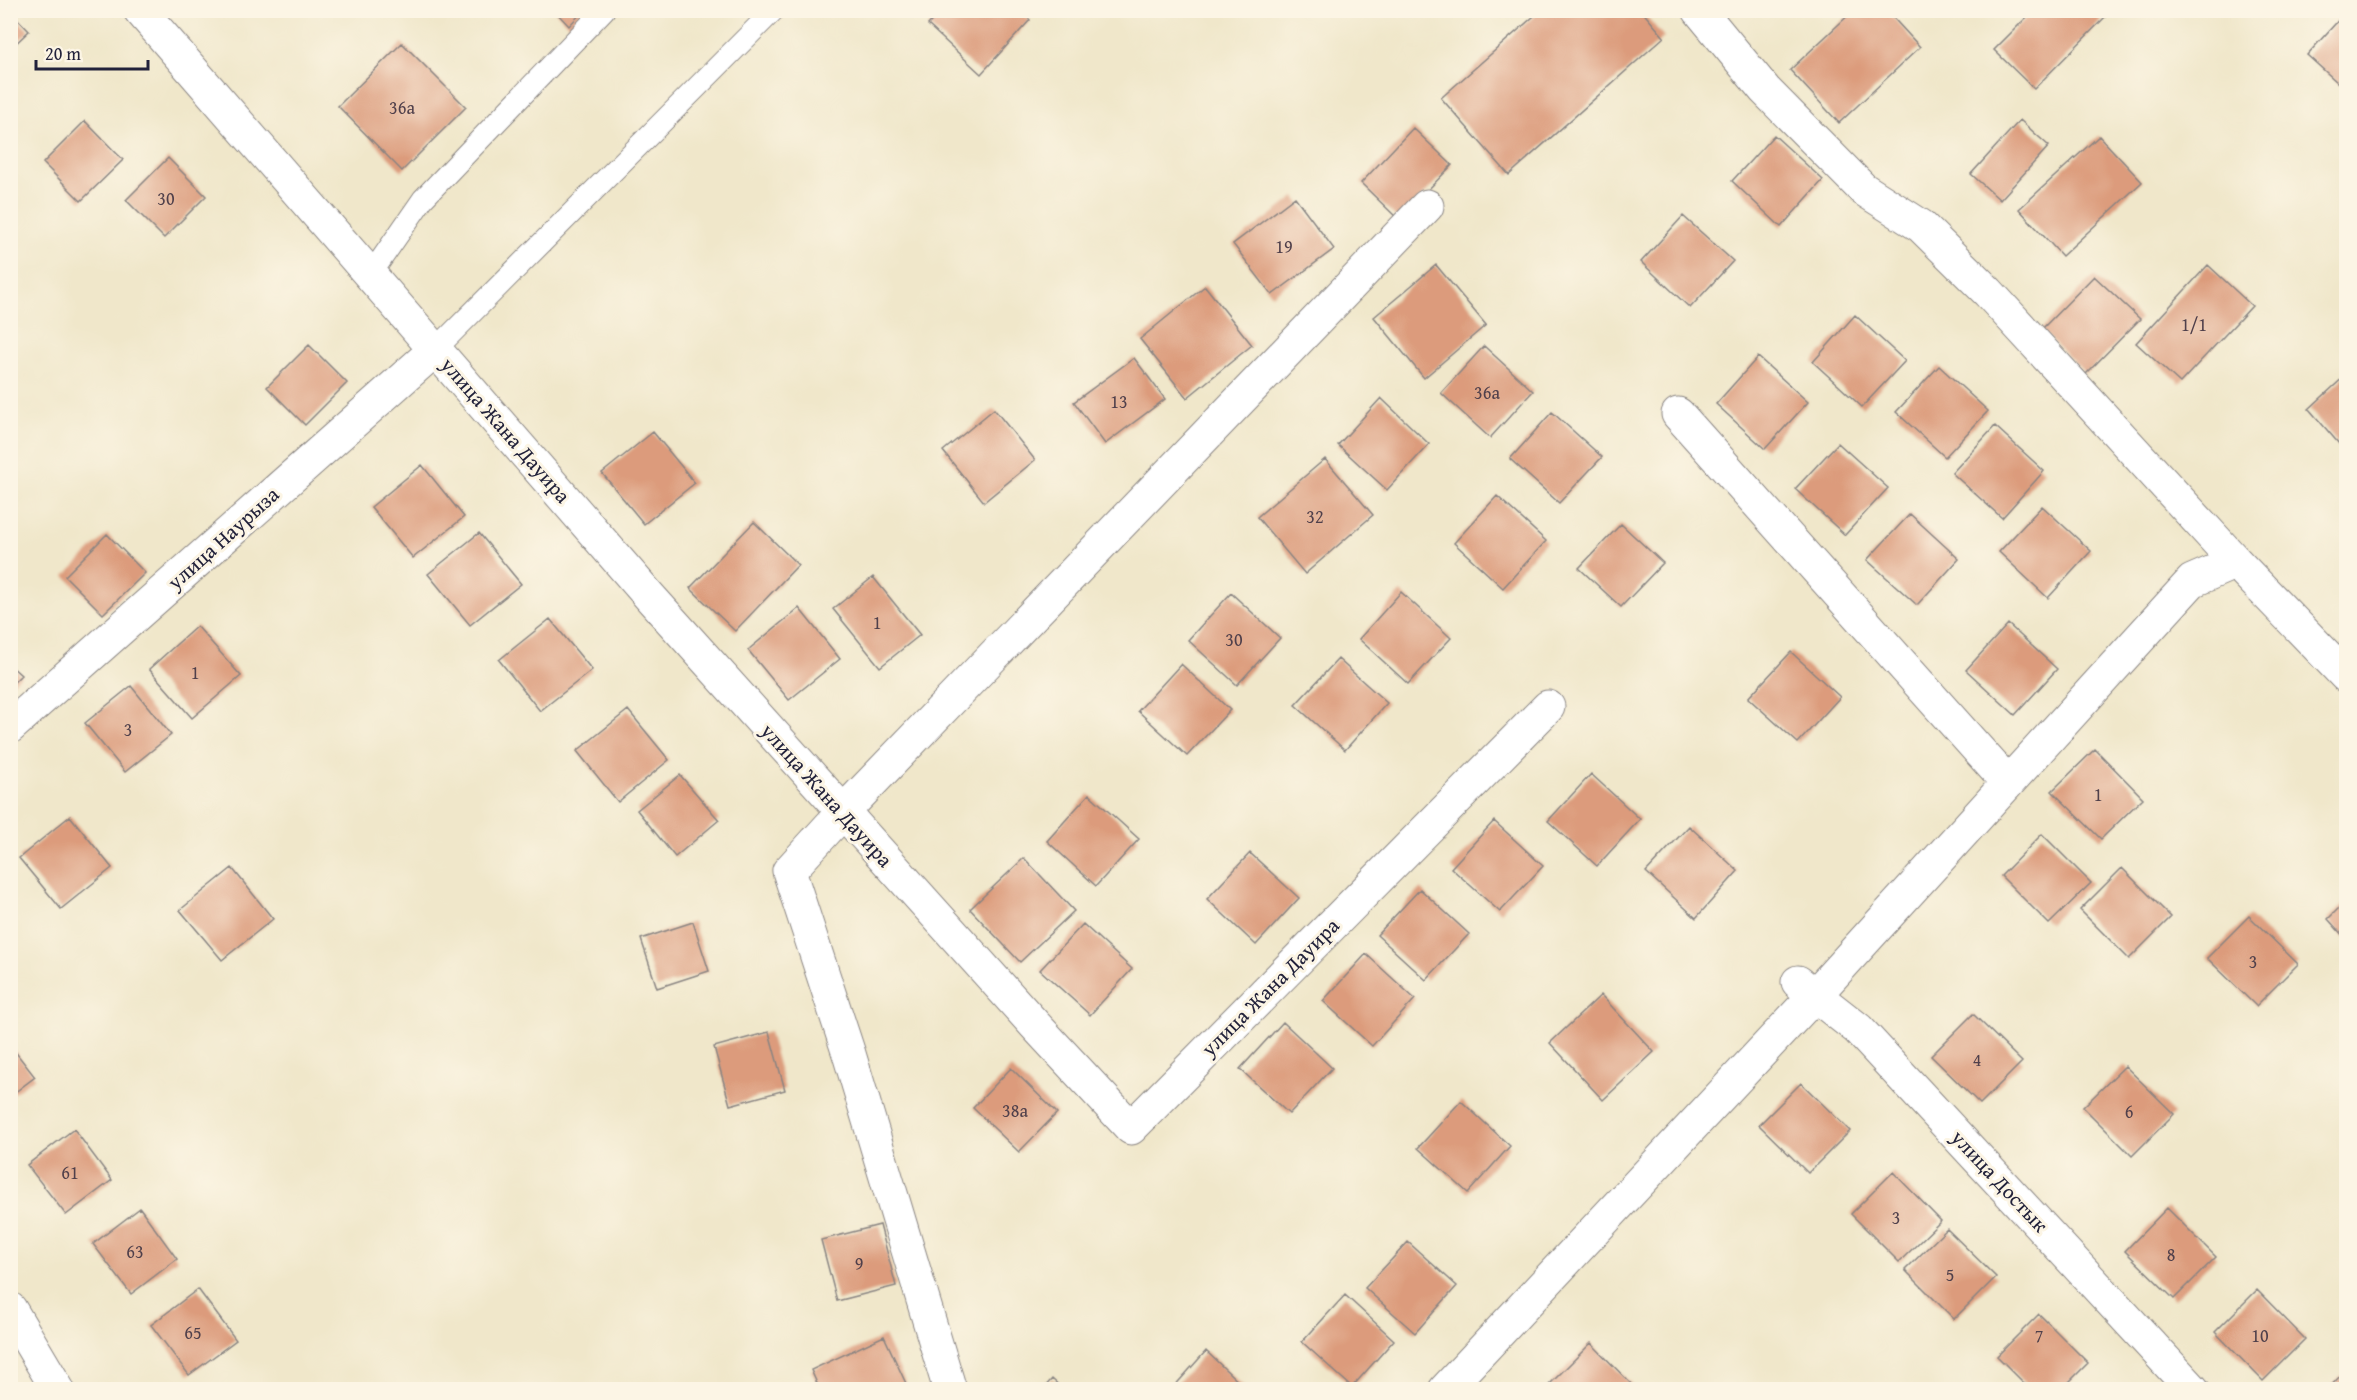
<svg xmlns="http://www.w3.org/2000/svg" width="2357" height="1400" viewBox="0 0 2357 1400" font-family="'Gentium Book Plus',serif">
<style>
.building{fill:#dc9b7b}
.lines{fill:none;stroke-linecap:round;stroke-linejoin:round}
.lane-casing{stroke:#898482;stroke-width:23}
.street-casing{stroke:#898482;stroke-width:35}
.secondary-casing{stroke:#898482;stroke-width:35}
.lane{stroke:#fff;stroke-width:21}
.street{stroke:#fff;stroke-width:33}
.secondary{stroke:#fff;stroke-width:33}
.labels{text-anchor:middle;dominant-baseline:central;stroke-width:6;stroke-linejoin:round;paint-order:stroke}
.number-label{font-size:18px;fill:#50404b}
.street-label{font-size:21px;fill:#22223b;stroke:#fcf5e5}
</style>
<rect width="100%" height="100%" fill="#fcf5e5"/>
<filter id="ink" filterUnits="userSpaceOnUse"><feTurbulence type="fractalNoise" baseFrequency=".0167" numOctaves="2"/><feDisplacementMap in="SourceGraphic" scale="12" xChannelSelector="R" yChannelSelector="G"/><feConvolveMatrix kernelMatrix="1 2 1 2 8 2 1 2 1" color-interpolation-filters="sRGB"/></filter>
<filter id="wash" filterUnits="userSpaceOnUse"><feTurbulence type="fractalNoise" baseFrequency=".008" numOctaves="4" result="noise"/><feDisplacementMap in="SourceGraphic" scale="24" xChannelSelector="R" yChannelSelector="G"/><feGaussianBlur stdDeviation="1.35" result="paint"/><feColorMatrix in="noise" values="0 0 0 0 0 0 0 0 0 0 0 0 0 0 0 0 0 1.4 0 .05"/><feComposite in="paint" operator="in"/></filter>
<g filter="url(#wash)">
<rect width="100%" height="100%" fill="#f0e7ca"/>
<g id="blocks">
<path class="building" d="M554,10h30l-15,16z
M942,10h78l10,10 -49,54 -53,-49z
M1541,10h100l23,27 -155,138 -68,-77z
M1854,10h32l34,37 -81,76 -49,-53z
M2034,10h78l-78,79 -40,-39z
M2269,10h14l-6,7z
M10,11l19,20 -19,18z
M2346,12v78l-39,-35z
M402,43l64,64 -64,64 -64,-65z
M2020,120l29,26 -49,54 -29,-26z
M85,121l38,39 -42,41 -38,-38z
M1413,128l39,37 -53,55 -38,-37z
M1774,135l49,45 -42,47 -49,-46z
M2099,136l43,46 -80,74 -43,-47z
M168,158l38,38 -42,42 -38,-38z
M1295,197l39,52 -62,46 -39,-51z
M1683,216l50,45 -43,47 -49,-46z
M1436,265l50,60 -62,53 -50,-61z
M2208,265l44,41 -72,77 -44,-40z
M2094,276l46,43 -54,55 -45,-44z
M1205,286l47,59 -65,53 -47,-59z
M1855,315l50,46 -43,46 -49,-45z
M309,345l38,38 -42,42 -38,-38z
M1484,346l49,45 -43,47 -49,-45z
M1758,357l50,45 -43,47 -49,-45z
M1134,358l31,41 -60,45 -31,-42z
M1939,366l49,45 -43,46 -49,-45z
M2346,375v77l-37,-43z
M1381,398l48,46 -42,46 -49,-45z
M994,409l41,51 -51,42 -41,-51z
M1552,412l50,45 -43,46 -49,-44z
M1995,426l49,45 -42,47 -50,-45z
M653,432l42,51 -51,41 -42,-51z
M1838,443l50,45 -43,47 -50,-46z
M1325,459l48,56 -68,59 -48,-57z
M422,465l42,52 -51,41 -42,-51z
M1497,496l49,45 -43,47 -49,-45z
M2042,506l49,45 -43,47 -49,-46z
M1910,514l49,45 -42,46 -50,-45z
M754,522l44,43 -63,66 -45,-43z
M1621,524l42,39 -42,44 -42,-39z
M479,533l42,51 -51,41 -42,-51z
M107,534l38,39 -42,41 -38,-38z
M873,577l47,58 -40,32 -47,-58z
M1401,592l50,46 -43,46 -49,-45z
M1231,593l49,45 -43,47 -49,-45z
M799,608l41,51 -51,41 -41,-50z
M550,619l42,51 -52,41 -41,-51z
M2008,624l49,45 -42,46 -49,-45z
M197,626l44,50 -49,42 -43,-49z
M1791,652l49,45 -42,46 -50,-45z
M1338,659l49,44 -42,47 -50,-45z
M1181,664l49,46 -43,46 -49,-45z
M10,665l11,10 -11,11z
M131,686l40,49 -46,37 -40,-49z
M628,710l41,50 -51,42 -41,-51z
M2095,749l48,49 -42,41 -49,-48z
M1591,774l49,45 -43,47 -49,-45z
M680,775l39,45 -44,37 -38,-47z
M1089,794l50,45 -43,47 -49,-45z
M70,816l42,52 -51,41 -42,-51z
M1494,821l49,45 -43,46 -49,-44z
M1689,826l49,45 -42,47 -50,-46z
M2042,834l49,49 -42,41 -48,-48z
M1250,853l49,45 -43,47 -49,-46z
M1024,858l50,53 -54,51 -50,-53z
M232,868l41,51 -51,41 -42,-50z
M2122,868l49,49 -42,42 -49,-49z
M1420,889l49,45 -43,46 -49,-45z
M2346,901v38l-18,-20z
M2249,916l49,48 -42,42 -49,-48z
M693,922l16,49 -52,17 -16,-49z
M1083,924l49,45 -42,46 -50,-45z
M1366,954l49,45 -43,47 -49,-45z
M1601,995l53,57 -51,48 -53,-57z
M1973,1014l49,48 -42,42 -49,-48z
M1283,1022l49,46 -43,46 -49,-45z
M769,1032l16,58 -55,15 -16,-58z
M10,1045l25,32 -25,19z
M2125,1066l49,48 -42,42 -49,-49z
M1011,1068l46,45 -38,39 -46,-44z
M1801,1083l49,48 -42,42 -49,-48z
M1461,1101l49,45 -42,47 -50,-45z
M74,1129l38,51 -46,35 -39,-50z
M1893,1172l48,49 -42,41 -48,-48z
M140,1208l37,51 -46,35 -38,-50z
M2167,1208l49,49 -42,42 -49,-48z
M880,1225l16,61 -59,15 -16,-61z
M1947,1229l49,48 -42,42 -49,-49z
M1408,1242l49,44 -42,47 -50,-45z
M198,1289l38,51 -47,35 -38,-50z
M2257,1290l48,49 -42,42 -48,-49z
M1345,1295l49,45 -42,47 -50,-45z
M2039,1314l49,49 -27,27h-30l-34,-34z
M884,1336l25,54h-89l-9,-20z
M1591,1343l46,47h-83l-5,-5z
M1206,1351l41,39h-76z
M2341,1375l5,5v10h-19z
M1052,1379l12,11h-22z"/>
</g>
</g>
<g filter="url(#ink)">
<use href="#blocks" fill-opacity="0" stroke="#898482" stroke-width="1.5"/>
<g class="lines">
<defs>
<path id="lane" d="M371,274l52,-75 181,-189
M436,349l338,-339"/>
<path id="street" d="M140,10l510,587 385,428 96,103 417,-421
M1699,10l66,80 98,99 58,37 67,66 248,270 110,114
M1678,414l330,369
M10,727l426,-378
M1798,982l60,47 335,361
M950,1390l-101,-336 -60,-183 54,-59 584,-606
M1445,1390l370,-395 377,-414 44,-19"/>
<path id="secondary" d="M10,1309l48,81"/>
</defs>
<use href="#lane" class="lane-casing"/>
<use href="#street" class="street-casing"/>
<use href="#secondary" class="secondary-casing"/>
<use href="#lane" class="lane"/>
<use href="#street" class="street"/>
<use href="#secondary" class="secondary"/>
</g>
</g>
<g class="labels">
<g class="number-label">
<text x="402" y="107">36а</text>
<text x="166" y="198">30</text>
<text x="1284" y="246">19</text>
<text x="2194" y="324">1/1</text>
<text x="1487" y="392">36а</text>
<text x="1119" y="401">13</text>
<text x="1315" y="516">32</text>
<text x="877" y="622">1</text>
<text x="1234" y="639">30</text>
<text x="195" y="672">1</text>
<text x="128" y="729">3</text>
<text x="2098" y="794">1</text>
<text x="2253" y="961">3</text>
<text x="1977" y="1059">4</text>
<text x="1015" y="1110">38а</text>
<text x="2129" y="1111">6</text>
<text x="70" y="1172">61</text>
<text x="1896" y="1217">3</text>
<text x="135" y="1251">63</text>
<text x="2171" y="1254">8</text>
<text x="859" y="1263">9</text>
<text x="1950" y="1274">5</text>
<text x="193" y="1332">65</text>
<text x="2039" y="1335">7</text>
<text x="2260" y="1335">10</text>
</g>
<g class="street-label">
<text transform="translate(506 430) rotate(49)">улица Жана Дауира</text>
<text transform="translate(223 538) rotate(-42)">улица Наурыза</text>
<text transform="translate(827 795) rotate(48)">улица Жана Дауира</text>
<text transform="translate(1270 987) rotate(-45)">улица Жана Дауира</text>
<text transform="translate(2000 1181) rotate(47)">улица Достык</text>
</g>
</g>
<rect width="2357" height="1400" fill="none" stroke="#fcf5e5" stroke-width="36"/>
<path d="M36 60v9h112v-9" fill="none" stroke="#22223b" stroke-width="3"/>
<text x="45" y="60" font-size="18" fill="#22223b" stroke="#fcf5e5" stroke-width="4.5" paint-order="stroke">20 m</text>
</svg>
